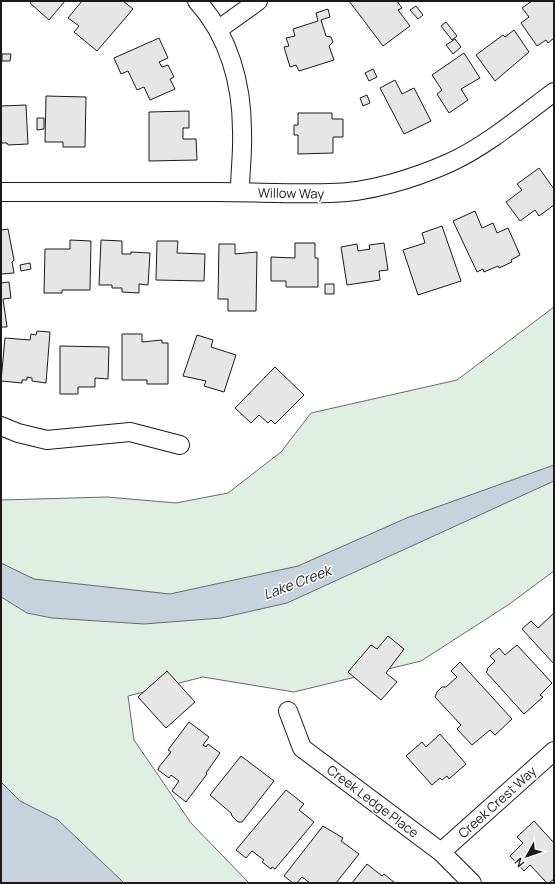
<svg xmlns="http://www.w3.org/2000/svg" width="555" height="884" viewBox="0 0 555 884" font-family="Manrope,sans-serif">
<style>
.green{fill:#e0efe3;stroke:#6a6a6a}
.water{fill:#c6d2dc;stroke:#6a6a6a}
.building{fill:#e6e6e6;stroke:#1a1a1a}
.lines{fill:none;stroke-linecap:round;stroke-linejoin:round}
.street-casing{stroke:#1a1a1a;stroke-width:20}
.street{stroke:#fff;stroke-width:18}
.labels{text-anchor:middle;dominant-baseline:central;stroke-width:3;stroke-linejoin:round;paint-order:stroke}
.street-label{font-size:13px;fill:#1a1a1a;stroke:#fff}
.water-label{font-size:14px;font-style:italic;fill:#1a1a1a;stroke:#fff}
</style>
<rect width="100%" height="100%" fill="#fff"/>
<path class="green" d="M554,307v264l-46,34 -87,56 -127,31 -91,-15 -75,19 6,44 57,83 58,60h-248v-383l106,-3 69,6 52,-10 53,-41 30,-39 146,-33z"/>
<path class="water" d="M554,465v16l-267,122 -66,15 -77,6 -92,-6 -25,-5 -26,-16v-34l33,16 136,15 128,-28 111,-49z
M1,782l19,19 38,19 66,63h-123z"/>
<path class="building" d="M32,1h33l-16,19 -19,-17z
M82,1h41l10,8 -36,42 -23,-19 5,-6 -11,-8z
M349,1h48l5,7 -4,2 12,16 -27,20z
M532,1h22v37l-6,5 -2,-3 -9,6 -16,-23 8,-6 -7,-9z
M416,6l7,9 -5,4 -8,-9z
M328,9l2,8 -9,3 5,16 5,1 2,5 -4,4 5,14 -35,11 -3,-6 -6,2 -6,-20 5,-1 -3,-8 9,-2 -2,-7 25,-8 -2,-8z
M446,22l11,14 -5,4 -11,-14z
M514,30l15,22 -34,29 -19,-26 27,-20 2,2z
M159,38l9,20 -9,4 3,5 6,-2 6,12 -4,2 5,10 -25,11 -6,-13 -7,3 -9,-19 -7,3 -7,-16z
M455,39l6,8 -8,7 -7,-9z
M464,53l16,25 -19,11 7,11 -19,13 -12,-19 5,-4 -10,-15z
M2,54h9l-1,7h-8z
M373,69l4,8 -8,4 -4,-8z
M395,80l7,14 12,-6 17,33 -27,13 -24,-46z
M367,95l3,8 -7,3 -3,-8z
M46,96l40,1 -1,50h-22v-5h-18z
M26,105l2,39 -20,1 -1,-2h-6v-37z
M189,111v17h-6v11h13l1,21 -48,1v-49z
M298,113h34v6h11v18h-10v16l-35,1v-19h-4v-10h4z
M37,118h7v11l-7,1z
M539,168l15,21v16l-15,11 -4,-6 -15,11 -14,-19 16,-12 -5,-6z
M475,211l7,17 11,-5 4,10 11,-5 12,27 -9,5 1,2 -13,6 -1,-2 -14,6 -1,-3 -6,3 -24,-51z
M442,226l19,55 -43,14 -15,-45 22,-7 -3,-10z
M1,228l1,2 6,-1 6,31 -2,2 2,11 -13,1z
M70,240l21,1 -1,49h-28v3h-18l1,-44h25z
M101,240l21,1v13h9v-2l19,1 -2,32 -9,-1v9l-17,-1v-4h-10v-3h-13z
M157,241h21l-1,12 28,1 -1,27 -48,-1z
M295,243h20v15h3v29h-32v-6h-15v-24l24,1z
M384,243l4,27 -9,1 1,9 -33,5 -6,-38 16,-3 1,7 12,-2 -1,-4z
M219,244h16v10l22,-2 -1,59h-28v-12h-10z
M30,263l1,6 -10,2 -1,-6z
M9,282l2,16 -8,1 4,28h-6v-44z
M325,284h9v10h-9z
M37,331l13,1 -4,51 -14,-2v-3l-5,-1v3h-5v3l-21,-2 4,-43 25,2 1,-6 5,1z
M122,334h20v8l20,-2v3h6v41h-21v-4h-25z
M197,335l16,5 -2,7 25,8 -12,37 -20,-6 2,-5 -23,-5z
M60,346l49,1 -1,32 -13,-1v9h-17v7h-18z
M275,367l29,28 -29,29 -4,-4 -3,3 -9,-8 -8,8 -16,-15z
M554,613v51l-32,-35 9,-8 7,7z
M388,636l16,13 -18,24 11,9 -16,18 -33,-28 23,-27 6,4z
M517,645l35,38 -12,12 3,2 -19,17 -38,-42 2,-2 -1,-1 8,-8 -5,-5 9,-8 6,7z
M460,662l52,57 -17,16 -5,-5 -18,15 -15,-16 4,-4 -26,-28 2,-5 5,-5h4l11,-10 -6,-6z
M167,671l28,31 -29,26 -28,-31z
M189,722l20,15 -6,8 3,2 2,-3 12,9 -14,20 1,1 -21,28 -14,-11 7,-10 -8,-6 -2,3 -11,-8 1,-3 12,-15 -3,-2z
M440,734l26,30 -17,15 -2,-3 -5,4 -2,-2 -8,7 -26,-29 16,-14 4,5z
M241,756l33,25 -32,41h-4l-6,-6 -1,-3 -21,-18z
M286,790l18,14 -5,6 15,12 -39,47 -3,-2 -1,2 -9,-7 2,-2 -12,-9 -6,7 -10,-8z
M534,821l20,22v36l-5,4h-2l-17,-18 -6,6 -14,-15 13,-13 -6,-6z
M323,826l20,12 -2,3 18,13 -23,29h-26l-8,-6 -5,6h-4l-9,-7z
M367,864l15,12 2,-2 11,9h-43z"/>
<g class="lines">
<defs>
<path id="street" d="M197,1c32,35 45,83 45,130 1,20 -2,40 -2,61
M219,29l39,-28
M1,192c71,0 143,0 214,0 38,0 77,2 115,1 38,0 85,-15 119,-30 39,-18 71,-46 105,-71
M1,426l17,7 29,7 83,-8 50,13
M288,711l14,37 139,104 31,31
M441,852l113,-101"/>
</defs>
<use href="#street" class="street-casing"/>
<use href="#street" class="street"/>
</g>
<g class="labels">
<g class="street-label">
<text transform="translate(291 193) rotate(1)">Willow Way</text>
<text transform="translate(373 801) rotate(37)">Creek Ledge Place</text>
<text transform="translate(497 802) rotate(-42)">Creek Crest Way</text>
</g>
<g class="water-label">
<text transform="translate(297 582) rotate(-21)">Lake Creek</text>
</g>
</g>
<rect width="555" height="884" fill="none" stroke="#1a1a1a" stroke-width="4"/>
<g transform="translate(527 856) rotate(230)" stroke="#ffffff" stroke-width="3" paint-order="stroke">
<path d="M0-3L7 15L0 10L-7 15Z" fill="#1a1a1a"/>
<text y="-6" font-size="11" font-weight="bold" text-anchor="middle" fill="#1a1a1a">N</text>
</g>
</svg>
